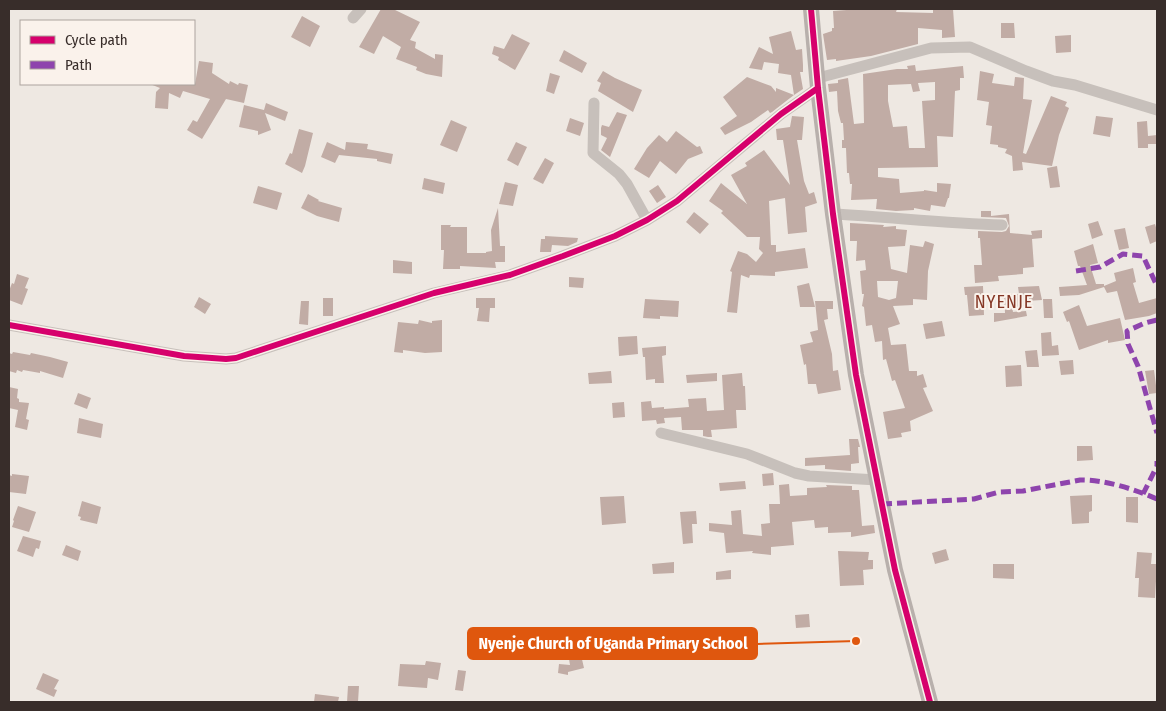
<svg xmlns="http://www.w3.org/2000/svg" width="1166" height="711" viewBox="0 0 1166 711" font-family="'Fira Sans Condensed',sans-serif">
<style>
.building{fill:#c1aca5;fill-rule:evenodd}
.lines{fill:none;stroke-linecap:round;stroke-linejoin:round}
.street{stroke:#c7c0bb;stroke-width:11}
.secondary{stroke:#b8b0ac;stroke-width:16}
.quiet{stroke:#8e44ad;stroke-width:5;stroke-dasharray:10 5;stroke-linecap:butt}
.cycleway-casing{stroke:#faf2eb;stroke-width:9}
.cycleway{stroke:#d6006c;stroke-width:6}
.labels{text-anchor:middle;dominant-baseline:central;stroke-width:4;stroke-linejoin:round;paint-order:stroke}
.quarter-label{font-size:18px;letter-spacing:1px;fill:#853725;stroke:#faf2eb}
.leader{fill:none;stroke:#df570e;stroke-width:2}
.callout-dot{fill:#df570e;stroke:#faf2eb;stroke-width:2}
.callout{fill:#df570e;stroke:#df570e;stroke-width:2}
.callout-label{font-size:16px;text-anchor:middle;font-weight:bold;fill:#fff}
</style>
<rect width="100%" height="100%" fill="#eee8e2"/>
<path class="building" d="M381,9h12l27,13 -10,18 6,2 -1,6 20,11v-5l8,1 -1,22 -16,-3 -10,-4 1,-3 -21,-8 5,-12 -18,-11 -9,18 -15,-7z
M860,9h37l-1,3 37,1v-4h20l2,28 -13,1v-8l-24,-2v16l-47,12 -35,5v-2l-9,1 -4,-26 9,-3v-3h2l-1,-17z
M302,16l18,10 -10,21 -19,-10z
M1001,23h13l1,15h-14z
M791,31l5,19 6,-1 1,16v7h-3l3,17 -9,6 -3,-20 -13,-2 1,-9 -15,-2 -2,8 -13,-2 10,-21 14,7 -4,-17z
M512,34l18,9 -15,27 -17,-10 1,-3 -7,-3 2,-8 10,3z
M1071,35v17l-15,1 -1,-17z
M564,50l23,13 -5,10 -23,-12z
M199,61l14,2 -1,10 17,11 1,-3 8,4 1,-2 9,2 -4,18 -18,-4 -24,40 -15,-9 6,-10 4,2 13,-23 -27,-8 -3,7 -11,-5 -1,16 -13,-1 1,-16 4,-4 -10,-4h45z
M915,65l1,6 47,-5 1,12h-4v12l-5,1 -2,46 -16,-1 1,31 -60,1v9l21,2 1,14 24,-2v-1l13,2v-9l14,1 -2,14h-1l-3,9 -14,-2 -1,6 -16,-3v2l-18,1 -20,-2 1,-10 -26,1 1,-16h-2l-1,-11h-2l-1,-25h-4v-8h2l-1,-17h-2l-3,-12 -1,-20 -8,1 -1,-8 10,-1v-3l10,-2 6,46 10,-1 -1,-49 34,-5h11l-1,-3zM935,82v18l-13,1 3,47h-16l-2,-22 -14,1 -5,-26v-16l23,-1 2,8 7,-1 -2,-8z
M603,71l12,7 27,12 -9,22 -35,-21 3,-8 -4,-2z
M980,71l14,3 -2,9 22,3 1,-9 9,1 -1,21 9,1 -9,53 3,1 25,-58 16,6 -2,4 4,2 -10,27 -7,31 -30,-4 1,8 -10,1 -1,-15 -7,-3 2,-4 -9,-2v-2l-8,-1 2,-18 -6,-1 3,-23 -12,-2z
M550,73l10,3 -6,18 -8,-3z
M747,77l24,9 5,6v-4l18,7 -22,17 -2,1 -2,-3 -17,12 -26,13 -5,-7 17,-12 -14,-19z
M266,103l22,9 -3,9 -20,-8 6,17 -13,5v-4l-19,-4 5,-22 20,5z
M617,112l10,3 -17,42 -9,-7 6,-12 -6,-3v-7l1,-3 7,2z
M792,116l12,1 -2,23h-5l7,41 5,13 5,-2 3,11 -12,4 2,25 -19,2 -3,-36 -16,3 2,44h5v7l29,-4 3,20 -33,4v4l-25,-1 -1,3 -8,-3 -4,38 -10,-1 5,-40 -2,-1 8,-20 9,3 9,8 7,-9 -4,-4 1,-12h-13l-26,-24 2,-2 -14,-10 12,-18 26,21 -16,-29 16,-9 -2,-3 19,-13 26,35 -7,-45h-6l-1,-11 14,-2z
M1096,116l17,2 -3,19 -17,-3z
M570,118l14,5 -4,13 -14,-5z
M451,120l16,7 -10,25 -17,-7z
M1147,121l1,15 9,-1v9h-9v4h-10l-1,-26z
M299,129l14,4 -8,33 -3,7 -17,-9 5,-11 2,1z
M676,131l21,16 3,-1 3,7 -15,6 -12,15 -16,-13 -11,17 -15,-9 13,-21 12,-13 8,7z
M327,142l18,8 1,-8 22,2 -1,5 26,5 -2,10 -14,-3v-2l-38,-4 -4,8 -14,-6z
M516,142l11,5 -9,19 -11,-6z
M545,158l9,5 -11,21 -10,-5z
M1057,166l3,21 -10,1 -3,-20z
M424,178l21,5 -2,11 -21,-5z
M505,182l13,3 -5,21 -14,-2z
M658,185l8,12 -9,6 -8,-12z
M258,186l24,7 -5,17 -24,-7z
M308,194l11,6 -1,1 24,7 -3,14 -22,-6 -16,-8z
M498,208l2,38h5v16h-10l1,6 -36,-2v3h-17l1,-19h-3v-25h10l-1,2h17v26h19v-1l6,-1 -1,-21z
M981,211h10v5l18,-2 1,19 22,2 -1,-4 11,-1v8l-10,1 2,28 -11,1v6l-25,2 1,5 -24,2 -1,-18h8l-2,-27h-2v-7l24,1 4,-1 3,-5 -3,-8 -25,-1z
M694,212l15,12 -9,10 -14,-12z
M1098,221l5,14 -11,4 -4,-15z
M850,223l34,2 -1,2 13,-1v3l11,1 -2,16 -17,1 3,22 16,4 3,-28 13,2 2,-6 9,3 -6,27 -1,29 -14,-1v6l-20,1 7,18 -12,4 3,17 15,-1 3,27h8v5l6,-2 4,13 -4,1 10,23 -23,10 1,10 -10,2 1,4 -14,2 -5,-27 22,-4 -10,-28 -3,1 -6,-22 -3,1 -1,-19 -7,1 -3,-17 -6,1 -2,-19 -2,-1 2,-12h-2l-2,-23 6,-1 -1,-10 -9,1 1,-20h-7zM877,281h21l-2,17 -7,2 -11,-3z
M1155,224l2,7v10l-7,3 -5,-17z
M1125,228l4,20 -10,2 -5,-20z
M545,236l33,2 -1,4 -9,4 -16,-1 -1,7h-11l1,-13h4z
M1093,244l5,19 -8,2 6,19h8v2l12,-5 -2,-8 19,-5 3,14 -3,1 6,20 18,-5v15l-8,3 -24,4 -8,-29 -10,2 -3,-6 -25,8 -19,1 -1,-9 28,-2 -7,-19h-2l-4,-15z
M393,260l19,2v12l-19,-1z
M17,274l12,4 -4,10 3,1 -6,16 -13,-5v-9l3,-8 2,1z
M569,277l15,1 -1,10 -14,-1z
M809,283l6,24h-15l-3,-21z
M983,286l1,29 -15,1 -2,-21h-2l-1,-8z
M1039,286l3,14 -16,1v5l-14,1 1,5 13,-1 1,5 -33,6v-9h11l-1,-18 15,-1 -1,-7z
M199,297l12,7 -6,10 -11,-7z
M323,298h10v18h-10z
M476,298h19v10h-5l-1,14 -12,-1 2,-13h-3z
M645,299l34,2 -1,16 -18,-1v3l-17,-1z
M1043,299h9l1,19h-9z
M301,301h8l-1,24 -9,-1z
M815,301h18v8h-6l1,10 -4,1 8,34 1,17 5,-1 3,20 -23,4 -2,-10h-8l-2,-20 -2,1 -4,-20 13,-3 -3,-10 8,-2z
M1079,305l8,21 33,-8 5,22 -17,3v-3l-29,10 -10,-29 -2,1 -4,-10z
M419,320l13,3v-2l10,-1v32l-17,1 -22,-3v3l-9,-1 4,-30 20,2z
M942,321l3,15 -19,3 -3,-15z
M1051,332l1,14 6,-1 1,10 -17,1 -1,-23z
M637,336l1,18 -19,2 -1,-19z
M666,346v9l-4,1 2,27h-9v-4l-9,1 -1,-23h-2l-1,-9z
M1037,350l2,17h-12l-2,-16z
M13,352l17,3 1,-2 19,4 18,5 -5,16 -23,-7v2l-17,-3 -1,2 -5,-2 -1,3 -7,-2v-18l3,1z
M1073,360l1,14 -13,1 -2,-14z
M1021,365l1,21 -16,1 -1,-21z
M1154,370l3,23 -8,1 -4,-23z
M611,371l1,12 -23,1 -1,-11z
M717,373v8l-30,2 -1,-8z
M742,373l1,13h2l1,24h-10l1,18 -26,2 1,7h-4l-5,-1v-6h-21l-1,-13 -17,1 1,5 -8,1 -1,-4 -14,1 -1,-19 10,-1 1,7 12,-1v2l25,-2 -1,-8 18,-1 1,13 17,-1 -2,-35z
M9,387l9,2 -1,9 2,1v3l10,1 -3,16 3,1 -2,10 -12,-3 3,-17 -9,-2z
M78,393l13,5 -4,11 -13,-5z
M624,402l1,15 -12,1 -1,-15z
M79,418l24,6 -2,14 -24,-5z
M849,439h9l2,8h-2l1,16 -8,1v7l-26,-2v-4l-20,1v-8l45,-3z
M1077,446h15l1,14 -16,1z
M773,473l1,12 -11,1 -1,-12z
M12,474l17,2 -3,18 -17,-2v-17l3,1z
M745,481l1,8 -26,2 -1,-8z
M789,484l1,12 17,-1v-7l20,-1 -1,-2 26,1v4h7l3,36 12,-1 1,8 -24,4v-5l-23,1v-6l-13,1 -1,-8 -22,2 2,23 -23,2v8l-19,-2 1,-2 -27,2 -2,-20 -15,-2v-8l23,2 -1,-14 10,-1 2,24 19,2 -1,-12 9,-1 -1,-19h11l-1,-19z
M1092,495v16l-3,1v11l-17,1 -2,-28z
M624,496l2,27 -24,2 -2,-28z
M1126,497h12v26l-12,-1z
M82,501l19,6 -4,17 -17,-4 1,-3 -3,-1z
M18,506l18,6 -7,20 -17,-5 2,-6 -1,-1z
M696,511l1,13h-5l1,19 -10,1 -3,-32z
M23,536l18,5 -2,8 -3,-1 -3,9 -16,-6z
M66,545l15,6 -3,10 -16,-6z
M946,549l3,11 -14,4 -3,-11z
M838,551l31,1 -1,8h5v9l-10,1 1,15 -24,1z
M1137,552l15,1 -1,11h6l-2,34 -17,-1 1,-19h-4z
M674,562v11l-21,1 -1,-10z
M993,564h21v15l-21,-1z
M731,570v9l-15,1v-8z
M809,614l1,13 -14,1 -1,-13z
M581,655l3,13 -16,4v3l-10,-2 1,-9 11,1 -1,-6z
M426,661l15,2 -3,17 -10,-2 -1,10 -29,-2 2,-22 25,1z
M458,670l8,1 -3,20 -8,-1z
M43,673l16,7 -5,9 3,1 -3,7 -18,-8z
M348,686h11l-1,16h-11z
M315,694l24,3 -1,5h-24z"/>
<g class="lines">
<path class="street" d="M353,18l8,-9
M818,78l113,-30 39,-1 56,24 27,10 22,4 82,25
M594,103l-1,50 26,21 8,10 20,36
M833,214c56,3 112,9 169,11
M9,325l175,31 42,3 10,-1 198,-65 76,-18 53,-19 52,-20 32,-16 30,-19 104,-87 37,-26
M661,433l86,21 48,19 14,3 68,4"/>
<path class="secondary" d="M811,9l7,79 15,126 23,161 39,195 35,132"/>
<path class="quiet" d="M1076,271l24,-4 23,-13 20,2 14,30
M1157,320l-12,3 -18,8 1,13 10,22 19,67
M1143,494l14,-28v-5
M882,504l92,-5 25,-7 24,-1 57,-11c23,-1 57,10 77,19"/>
<defs>
<path id="cycleway" d="M811,9l7,79 15,126 23,161 39,195 35,132
M9,325l175,31 42,3 10,-1 198,-65 76,-18 53,-19 52,-20 32,-16 30,-19 104,-87 37,-26"/>
</defs>
<use href="#cycleway" class="cycleway-casing"/>
<use href="#cycleway" class="cycleway"/>
</g>
<g class="labels">
<g class="quarter-label">
<text x="1004" y="302">NYENJE</text>
</g>
</g>
<path class="leader" d="M856 641L757 644"/>
<circle class="callout-dot" cx="856" cy="641" r="5"/>
<rect class="callout" x="468" y="628" width="289" height="31" rx="5"/>
<g class="callout-label">
<text x="613" y="649">Nyenje Church of Uganda Primary School</text>
</g>
<rect width="1166" height="711" fill="none" stroke="#382d2a" stroke-width="20"/>
<rect x="20" y="20" width="175" height="65" fill="#faf2eb" stroke="#aca39e"/>
<rect x="30" y="36" width="25" height="8" fill="#d6006c" stroke="#aca39e"/>
<text x="65" y="45" font-size="15" fill="#382d2a">Cycle path</text>
<rect x="30" y="61" width="25" height="8" fill="#8e44ad" stroke="#aca39e"/>
<text x="65" y="70" font-size="15" fill="#382d2a">Path</text>
</svg>
